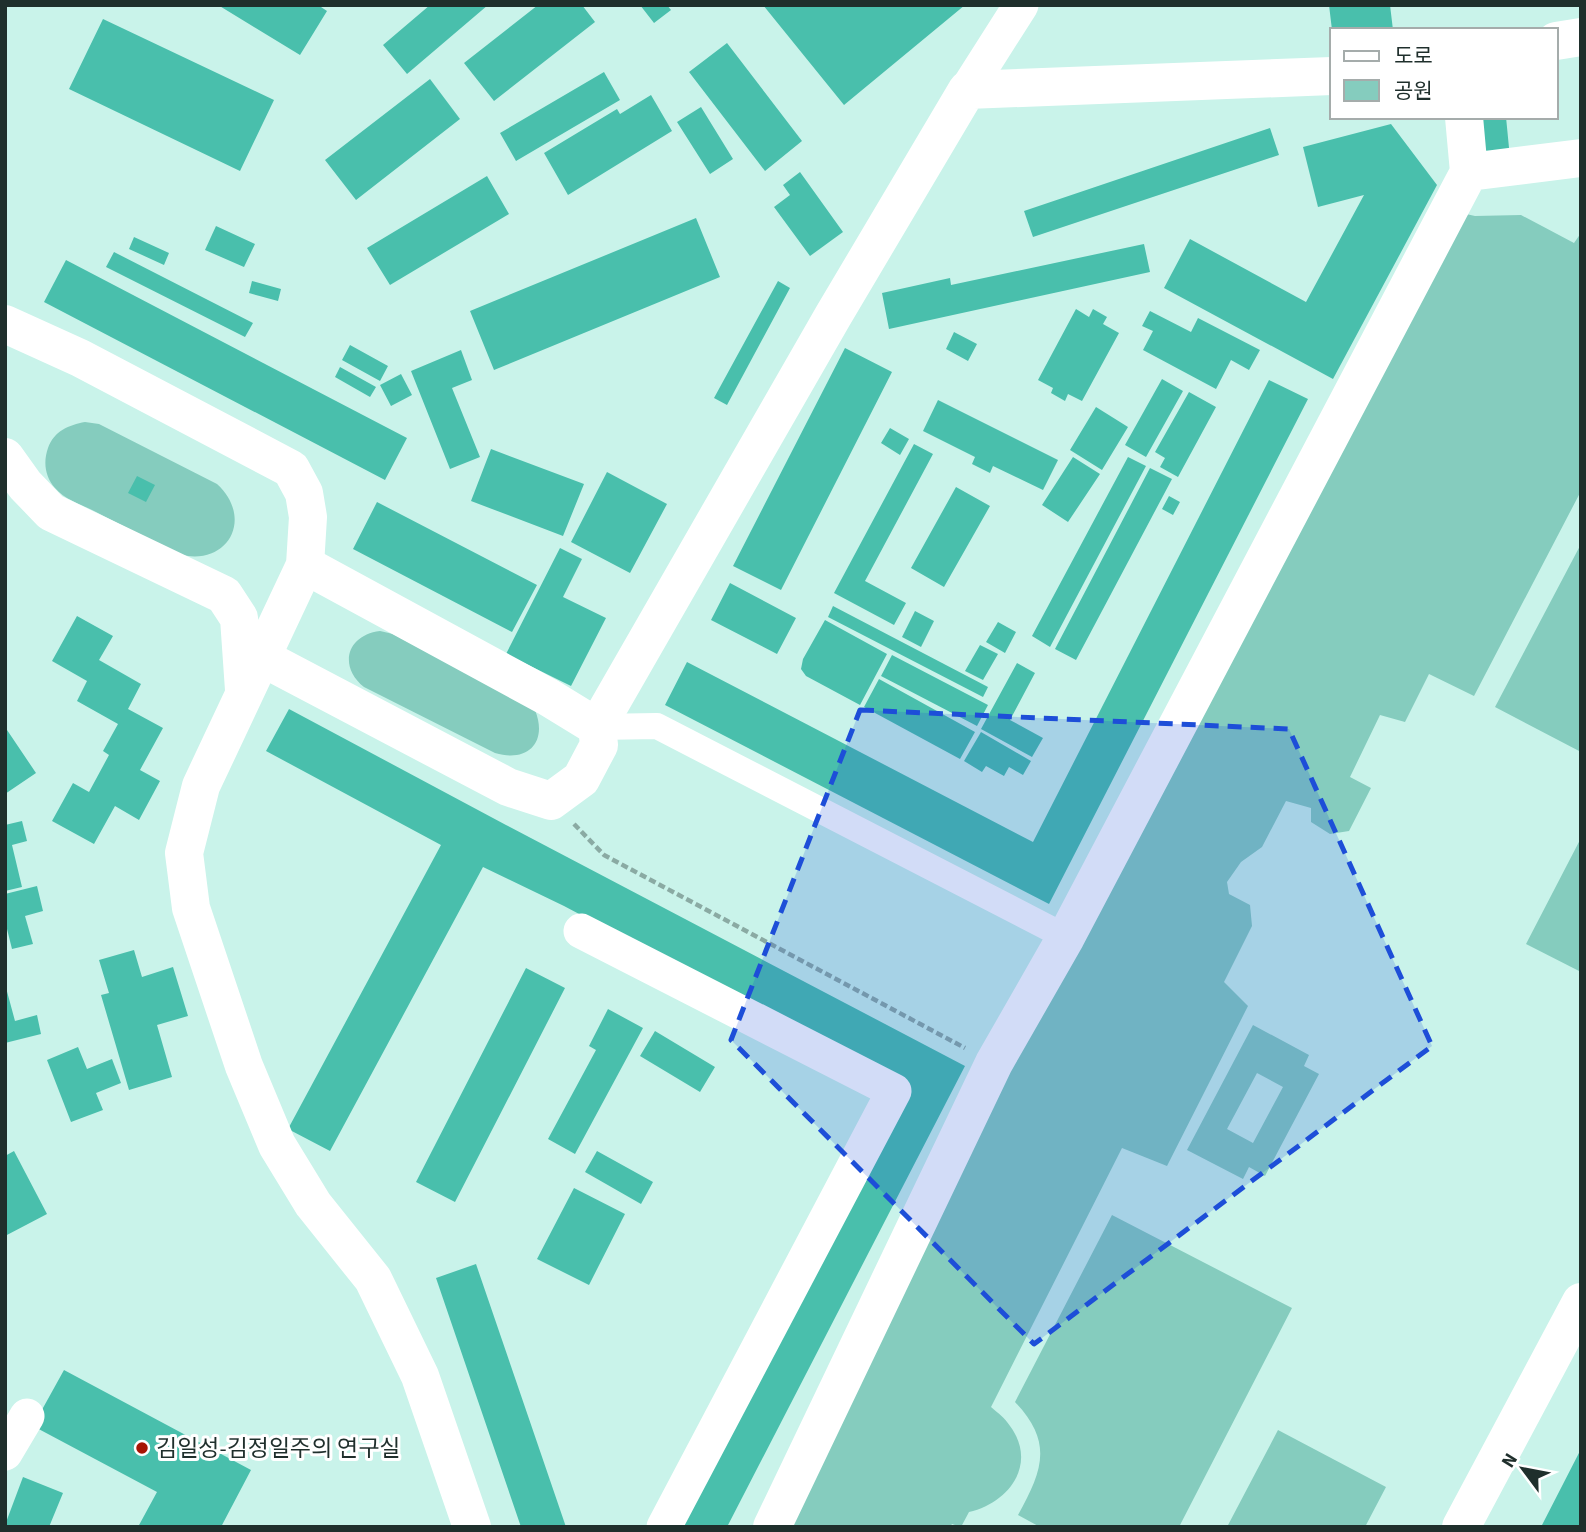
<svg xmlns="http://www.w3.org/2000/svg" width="1586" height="1532" viewBox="0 0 1586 1532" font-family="'Source Sans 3','Noto Sans KR',sans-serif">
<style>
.green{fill:#85ccbe;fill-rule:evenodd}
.building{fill:#49bfac}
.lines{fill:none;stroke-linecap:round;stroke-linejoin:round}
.path{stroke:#8aaaa3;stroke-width:4.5;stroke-dasharray:7 3.5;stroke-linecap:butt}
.pedestrian{stroke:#fff;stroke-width:26}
.minor{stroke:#fff;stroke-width:35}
.tertiary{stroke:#fff;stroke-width:38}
.secondary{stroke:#fff;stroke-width:38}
.primary{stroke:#fff;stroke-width:38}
.marked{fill:#1d4ed8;fill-opacity:0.2;stroke:#1d4ed8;stroke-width:5;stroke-dasharray:14 9;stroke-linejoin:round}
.poi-dot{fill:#a71504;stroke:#fff;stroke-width:2.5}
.labels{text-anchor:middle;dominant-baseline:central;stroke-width:6;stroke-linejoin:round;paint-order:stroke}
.poi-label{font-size:23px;fill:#1f2f2c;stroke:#fff;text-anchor:start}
</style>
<rect width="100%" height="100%" fill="#c9f3ea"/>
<path class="green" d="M1457,212l18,4 46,-1 53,28 7,-10v258l-107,205 -45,-22 -24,48 -25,-7 -30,62 21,11 -22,43 -19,3 -19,-12v-14l-25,-7 -24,46 -21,15 -14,20 2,12 21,11 2,21 -28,56 24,24 -81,160 -45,-18 -131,259c7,6 14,11 19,19 28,38 -1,77 -41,86l-8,15 -9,-3 -2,3h-168l224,-455z
M85,422l14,2 118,60c38,35 10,84 -39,70 -27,-14 -55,-28 -82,-42 -13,-7 -31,-12 -41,-24 -10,-11 -12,-26 -7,-40 6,-17 21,-23 37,-26z
M1581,544v208l-86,-45z
M380,631l13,3 142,76c13,32 -7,53 -40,43l-131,-66c-26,-21 -17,-52 16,-56z
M1581,838v134l-55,-28z
M1253,1025l56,30 -5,11 15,8 -54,102 -16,-9 -6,12 -56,-29zM1257,1073l26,14 -30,56 -26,-14z
M1112,1215l180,93 -113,219h-139l-22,-12c24,-44 36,-72 -3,-113z
M1278,1430l108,57 -21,40h-138z"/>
<path class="building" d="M218,5h100l9,6 -27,44z
M430,5h58l-81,69 -24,-29z
M538,5h44l13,17 -101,79 -30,-38z
M640,5h27l4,5 -17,13z
M763,5h202l-121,100z
M1329,5h61l3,25h-61z
M103,19l171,81 -34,71 -171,-82z
M727,43l75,98 -37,30 -76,-99z
M604,72l16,28 -104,61 -16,-28z
M430,79l30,40 -104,81 -31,-40z
M651,95l21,36 -104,64 -24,-42 73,-44 3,5z
M701,107l32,52 -23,15 -33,-52z
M1472,117h34l4,41 -33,3z
M1391,124l46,61 -104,194 -169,-91 26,-49 116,63 58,-107 -46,12 -15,-60z
M1270,128l9,27 -246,82 -9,-26z
M800,172l43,60 -33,24 -36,-49 16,-12 -7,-10z
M487,176l22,38 -119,71 -23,-37z
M696,218l24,59 -226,93 -24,-59z
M216,226l39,18 -11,23 -39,-17z
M134,237l35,16 -5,12 -35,-16z
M1144,244l6,28 -261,57 -7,-36 68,-15 1,7z
M114,252l139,71 -8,14 -139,-70z
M66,260l341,178 -22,42 -341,-178z
M252,281l29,8 -3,12 -29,-8z
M778,281l12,7 -63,117 -13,-7z
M1076,309l13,8 4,-8 14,8 -4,7 16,9 -37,68 -14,-7 -3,7 -14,-8 2,-5 -15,-8z
M1150,311l41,21 7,-14 62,32 -11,20 -18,-10 -15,29 -73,-39 10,-19 -11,-5z
M954,332l23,12 -9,17 -22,-12z
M350,345l38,21 -8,15 -38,-21z
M845,348l47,24 -111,218 -48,-24z
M461,350l11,30 -20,8 28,69 -30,12 -39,-98z
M340,367l36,20 -6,10 -35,-20z
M401,374l11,21 -21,11 -11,-21z
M1162,379l21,12 -37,66 -21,-12z
M1269,380l39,19 -259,505 -384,-199 22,-43 346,180z
M1189,392l27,15 -38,70 -18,-10 5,-9 -10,-6z
M938,400l120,60 -15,30 -50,-24 -3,7 -18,-9 3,-7 -52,-26z
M1096,407l32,20 -26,43 -32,-20z
M890,428l19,11 -9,16 -19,-12z
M914,444l19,10 -68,127 41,22 -12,22 -60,-32z
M491,449l93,35 -21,52 -92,-35z
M1073,457l27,17 -32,48 -26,-17z
M1128,457l18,9 -96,181 -18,-11z
M1150,468l22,11 -96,181 -21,-11z
M607,472l60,32 -37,69 -59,-31z
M137,476l18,9 -9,17 -18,-9z
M956,487l34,19 -46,81 -33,-19z
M1169,496l11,6 -7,13 -11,-6z
M377,502l160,83 -25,47 -159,-83z
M560,548l22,11 -19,38 43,21 -35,68 -65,-32z
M730,583l66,35 -19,36 -66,-34z
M833,606l155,81 -5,10 -155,-80z
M915,611l19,10 -13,26 -19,-10z
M77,616l36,20 -14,24 42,24 -13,25 35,19 -23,42 20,11 -21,39 -24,-14 -21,38 -42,-23 21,-38 16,9 20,-37 -6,-4 15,-27 -41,-23 10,-20 -35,-20z
M825,620l62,34 -27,51 -54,-29 -5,-7 2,-10z
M998,622l18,10 -11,21 -19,-11z
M980,645l18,9 -15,26 -18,-9z
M892,655l96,50 -11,21 -96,-50z
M1017,663l18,10 -25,47 33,18 -11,19 -51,-28z
M879,679l96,53 -15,27 -96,-52z
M289,709l217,116 459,241 -238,461h-48l227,-440 -342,-181 -81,-39 -153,284 -42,-22 153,-284 -175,-94z
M5,727l31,46 -31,21z
M981,732l50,29 -8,14 -14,-8 -5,9 -18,-10 -4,6 -18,-11z
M22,821l5,20 -15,4 10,42 -17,4v-66z
M37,886l6,25 -18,5 8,28 -21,5 -7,-28v-27z
M134,950l8,27 31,-10 15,49 -31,9 15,52 -43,13 -28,-95 8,-2 -10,-33z
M526,968l39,20 -110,214 -39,-20z
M5,984l10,37 22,-6 4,19 -36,9z
M608,1009l35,19 -68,126 -27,-15 48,-89 -7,-4z
M655,1031l60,36 -15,25 -60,-36z
M78,1047l9,22 25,-10 9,24 -25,10 7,17 -32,12 -24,-62z
M14,1151l33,63 -42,22v-80z
M597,1151l56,31 -12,22 -56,-32z
M574,1188l51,26 -36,71 -52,-26z
M476,1264l90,263h-45l-85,-249z
M64,1370l187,100 -30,57h-83l19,-35 -124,-66z
M1581,1449v78h-40z
M23,1477l40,16 -14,34h-39l-5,-2z"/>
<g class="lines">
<path class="path" d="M574,824l30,31 361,193"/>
<path class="pedestrian" d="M597,727l60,-1 409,211"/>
<path class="minor" d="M967,90l54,-85
M581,931l313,160 -230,436
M5,1453l22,-37"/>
<path class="tertiary" d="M1556,41l25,-4
M1464,117l5,55 112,-14
M305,565l243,132 49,30
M261,657l247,130 43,14 30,-22 18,-34 -2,-18 236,-411 134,-226 365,-14
M772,1527l222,-464 72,-126 403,-765"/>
<path class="secondary" d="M5,324l75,34 211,111 13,24 4,24 -3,48 -104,221 -17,67 7,55 53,158 33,79 36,59 60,75 47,97 52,151
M5,457l20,28 26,27 173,83 15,23 5,72"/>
<path class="primary" d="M1461,1527l120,-225"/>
</g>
<path class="marked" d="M860,710l429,19 143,317 -398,298 -303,-304z"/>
<circle class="poi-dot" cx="142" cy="1448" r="7"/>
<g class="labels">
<g class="poi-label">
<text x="156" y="1448">김일성-김정일주의 연구실</text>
</g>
</g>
<rect width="1586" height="1532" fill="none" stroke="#1f2f2c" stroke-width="14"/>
<rect x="1330" y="28" width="228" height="91" fill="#ffffff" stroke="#a5acab" stroke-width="2"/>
<rect x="1344" y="51" width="35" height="10" fill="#ffffff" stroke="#a5acab" stroke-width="2"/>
<text x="1394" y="63" font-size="21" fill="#1f2f2c">도로</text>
<rect x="1344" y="80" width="35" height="21" fill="#85ccbe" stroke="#a5acab" stroke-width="2"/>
<text x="1394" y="98" font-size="21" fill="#1f2f2c">공원</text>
<g transform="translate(1523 1469) rotate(302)" stroke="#ffffff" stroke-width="5" paint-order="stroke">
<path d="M0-5L12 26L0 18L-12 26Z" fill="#1f2f2c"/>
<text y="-10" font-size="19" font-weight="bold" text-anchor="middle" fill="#1f2f2c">N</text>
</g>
</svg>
